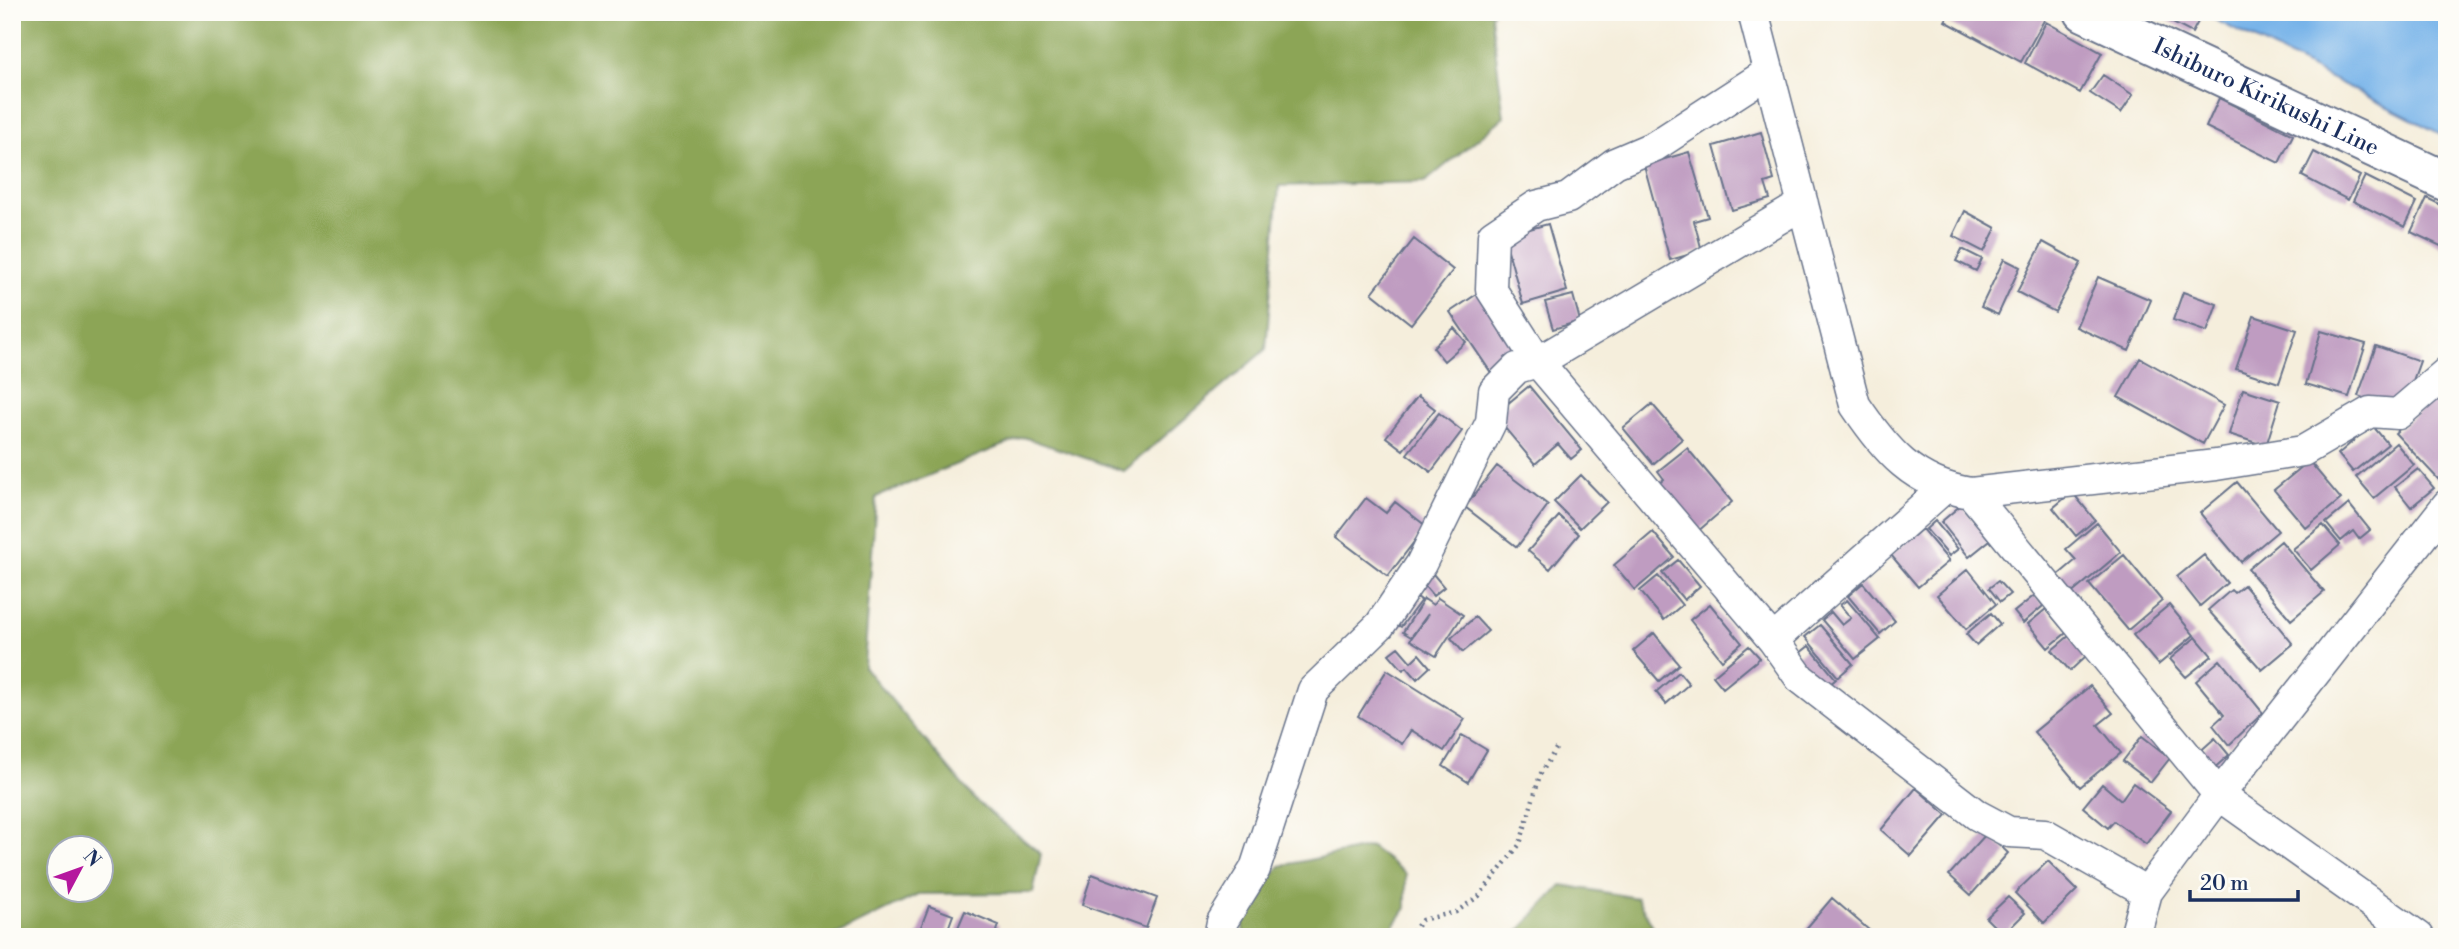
<svg xmlns="http://www.w3.org/2000/svg" width="2459" height="949" viewBox="0 0 2459 949" font-family="'Libre Bodoni',serif">
<style>
.forest{fill:#8ca556;stroke:#546a5a;stroke-width:2;fill-rule:evenodd}
.water{fill:#77b3e9;stroke:#4971a4;stroke-width:2}
.building{fill:#bf9cc1}
.lines{fill:none;stroke-linecap:round;stroke-linejoin:round}
.minor-casing{stroke:#67728a;stroke-width:33}
.secondary-casing{stroke:#67728a;stroke-width:42}
.path{stroke:#67728a;stroke-width:4.5;stroke-dasharray:2 5;stroke-linecap:butt}
.minor{stroke:#fff;stroke-width:30}
.secondary{stroke:#fff;stroke-width:38}
.labels{text-anchor:middle;dominant-baseline:central;stroke-width:5;stroke-linejoin:round;paint-order:stroke}
.street-label{font-size:23px;fill:#1b2f5e;stroke:#fdfcf7}
</style>
<rect width="100%" height="100%" fill="#fdfcf7"/>
<filter id="ink" filterUnits="userSpaceOnUse"><feTurbulence type="fractalNoise" baseFrequency=".0143" numOctaves="2"/><feDisplacementMap in="SourceGraphic" scale="14" xChannelSelector="R" yChannelSelector="G"/><feConvolveMatrix kernelMatrix="1 2 1 2 8 2 1 2 1" color-interpolation-filters="sRGB"/></filter>
<filter id="wash" filterUnits="userSpaceOnUse"><feTurbulence type="fractalNoise" baseFrequency=".00686" numOctaves="4" result="noise"/><feDisplacementMap in="SourceGraphic" scale="28" xChannelSelector="R" yChannelSelector="G"/><feGaussianBlur stdDeviation="1.57" result="paint"/><feColorMatrix in="noise" values="0 0 0 0 0 0 0 0 0 0 0 0 0 0 0 0 0 1.4 0 .05"/><feComposite in="paint" operator="in"/></filter>
<g filter="url(#wash)">
<rect width="100%" height="100%" fill="#f5eedc"/>
<path class="forest" d="M12,12h1481l-2,3 13,102 -79,65 -146,4 -13,163 -142,122 -101,-34 -147,60 -12,170 112,134 65,53 -8,39 -113,1 -89,43h-819zM60,848h42v42h-42z
M1371,847l35,27v34l-20,29h-142l-2,-19 38,-52z
M1562,885l75,13 22,39h-146z"/>
<path class="water" d="M2200,12h247v125z"/>
<g id="blocks">
<path class="building" d="M1950,12h96l2,1 -27,49 -76,-41z
M2166,12h24l10,6 -8,15 -29,-15z
M2046,22l56,31 -22,40 -55,-30z
M2103,75l30,20 -12,18 -31,-20z
M2219,98l74,37 -14,28 -73,-36z
M1761,132l13,48 -9,3 5,16 -38,11 -18,-64z
M1689,152l19,65 -14,4 8,30 -32,9 -26,-95z
M2314,152l46,24 -12,24 -46,-24z
M2365,176l52,26 -12,25 -52,-26z
M2427,198l20,10v41l-36,-17z
M1965,211l31,17 -12,24 -31,-16z
M1548,224l19,67 -44,13 -19,-68z
M1414,239l39,31 -42,54 -39,-31z
M2043,242l38,21 -26,49 -38,-20z
M1962,249l20,10 -6,12 -20,-10z
M2004,259l16,8 -22,48 -17,-8z
M2098,277l53,23 -22,51 -53,-24z
M1480,292l42,62 -30,20 -42,-62z
M2183,292l34,12 -10,28 -34,-12z
M1573,295l7,26 -27,8 -8,-27z
M2254,316l43,14 -18,53 -43,-14z
M1454,328l12,14 -22,19 -11,-14z
M2321,331l45,13 -17,53 -43,-13z
M2376,346l44,15 -9,25 -24,21 -29,-11z
M2140,358l84,47 -21,39 -85,-47z
M2447,385v87l-8,8 -44,-47z
M1529,386l53,64 -11,9 -13,-15 -23,20 -41,-49z
M2243,389l37,12 -14,45 -37,-12z
M1418,396l17,13 -32,41 -17,-13z
M1652,404l30,35 -29,25 -30,-36z
M1439,413l23,18 -31,41 -24,-18z
M2372,425l16,19 -35,28 -15,-18z
M2396,443l18,22 -40,33 -18,-21z
M1687,448l45,54 -35,30 -40,-47 7,-6 -6,-8z
M2309,461l32,38 -35,29 -32,-38z
M1497,466l51,39 -31,42 -52,-40z
M2418,469l16,19 -23,19 -16,-20z
M1581,475l26,27 -27,26 -26,-26z
M2237,482l41,49 -37,31 -41,-49z
M2072,492l23,28 -19,16 -23,-28z
M1366,498l20,15 9,-11 31,24 -38,50 -52,-39z
M2349,504l21,26 -11,9 -6,-8 -12,10 -15,-18z
M1961,505l29,35 -21,17 -28,-35z
M1559,516l20,18 -29,35 -22,-18z
M1935,521l23,28 -9,7 -23,-27z
M2097,523l24,29 -51,43 -14,-18 20,-17 -10,-11z
M2323,525l17,20 -29,25 -18,-21z
M1922,529l27,32 -31,26 -27,-32z
M1653,532l21,25 -39,33 -21,-25z
M2281,541l43,51 -33,28 -43,-51z
M2124,555l38,46 -34,29 -39,-46z
M2204,555l23,28 -27,23 -23,-29z
M1678,560l22,26 -16,14 -22,-27z
M1968,569l28,35 -30,25 -29,-34z
M1433,574l11,13 -11,9 -11,-13z
M1658,576l24,29 -18,15 -24,-29z
M1998,581l12,13 -10,8 -11,-14z
M1863,583l32,38 -15,13 -32,-38z
M2244,585l49,59 -31,26 -54,-60 23,-20 3,3z
M1412,593l9,7 -20,27 -9,-6z
M2035,595l8,11 -20,17 -9,-11z
M1438,598l25,17 -27,41 -26,-16 18,-26 -17,23 -8,-5 21,-33 9,6z
M1847,600l33,39 -25,20 -33,-39 9,-8 11,13 9,-7 -11,-13z
M1710,604l32,39 -20,17 -32,-40z
M2169,605l25,30 -36,30 -25,-30z
M2046,609l20,24 -18,15 -20,-24z
M1991,613l9,11 -24,21 -10,-11z
M1475,617l13,14 -25,21 -12,-14z
M1820,625l33,39 -15,13 -33,-40z
M1654,633l25,31 -20,17 -26,-30z
M2069,636l17,20 -16,15 -18,-21z
M2196,637l16,19 -26,21 -16,-18z
M1749,646l11,12 -37,30 -10,-12z
M1809,646l27,33 -13,11 -28,-33z
M1398,647l13,15 8,-8 11,13 -13,12 -10,-12 -4,3 -14,-16z
M2220,660l43,53 -34,32 -16,-20 11,-10 -28,-34z
M1387,670l78,49 -21,32 -33,-21 -9,14 -44,-28z
M1679,672l10,12 -23,20 -10,-12z
M2090,686l23,27 -15,12 23,28 -41,34 -46,-55z
M1462,735l25,15 -19,32 -25,-16z
M2142,736l28,22 -19,24 -28,-21z
M2215,738l14,17 -18,16 -14,-17z
M2133,783l38,28 -25,33 -32,-23 -6,7 -25,-21 19,-23 19,16z
M1916,788l31,27 -36,41 -30,-26z
M1987,833l21,20 -37,42 -22,-20z
M2048,861l29,29 -33,33 -29,-30z
M1092,874l65,24 -11,30 -64,-23z
M2008,897l17,16 -22,22 -17,-17z
M1832,898l45,39h-78z
M929,906l24,9 -8,22h-28z
M965,911l34,14 -4,12h-41z"/>
</g>
</g>
<g filter="url(#ink)">
<use href="#blocks" fill-opacity="0" stroke="#67728a" stroke-width="2"/>
<g class="lines">
<defs>
<path id="minor" d="M1753,12l102,393c31,46 58,79 116,88l245,-28 87,-14 67,-39 28,2 49,-42
M1769,72l-114,74 -40,17 -47,35 -32,8 -43,29 -2,54 47,73 235,278 27,38 177,137 32,17 36,2 102,58
M1971,493l248,302 200,142
M1773,640l170,-151
M1219,937l3,-15 33,-53 58,-179 67,-65 41,-61 70,-142 3,-31 23,-23 21,-6 265,-158
M2135,937l12,-45 72,-97 228,-290"/>
<g id="secondary">
<path id="s1" d="M2084,12l363,170"/>
</g>
</defs>
<use href="#minor" class="minor-casing"/>
<use href="#secondary" class="secondary-casing"/>
<path class="path" d="M1408,937l14,-17 34,-8 23,-16 41,-52 20,-69 17,-28"/>
<use href="#minor" class="minor"/>
<use href="#secondary" class="secondary"/>
</g>
</g>
<g class="labels">
<g class="street-label">
<text stroke="none"><textPath href="#s1" startOffset="201">Ishiburo Kirikushi Line</textPath></text>
</g>
</g>
<rect width="2459" height="949" fill="none" stroke="#fdfcf7" stroke-width="42"/>
<g transform="translate(80 869) rotate(49)"><circle r="33" fill="#fdfcf7" stroke="#a3aaba" stroke-width="2"/>
<path d="M0-5L12 26L0 18L-12 26Z" fill="#b5179e"/>
<text y="-10" font-size="19" font-weight="bold" text-anchor="middle" fill="#1b2f5e">N</text>
</g>
<path d="M2190 890v10h108v-10" fill="none" stroke="#1b2f5e" stroke-width="3.5"/>
<text x="2200" y="890" font-size="21" fill="#1b2f5e" stroke="#fdfcf7" stroke-width="5" paint-order="stroke">20 m</text>
</svg>
